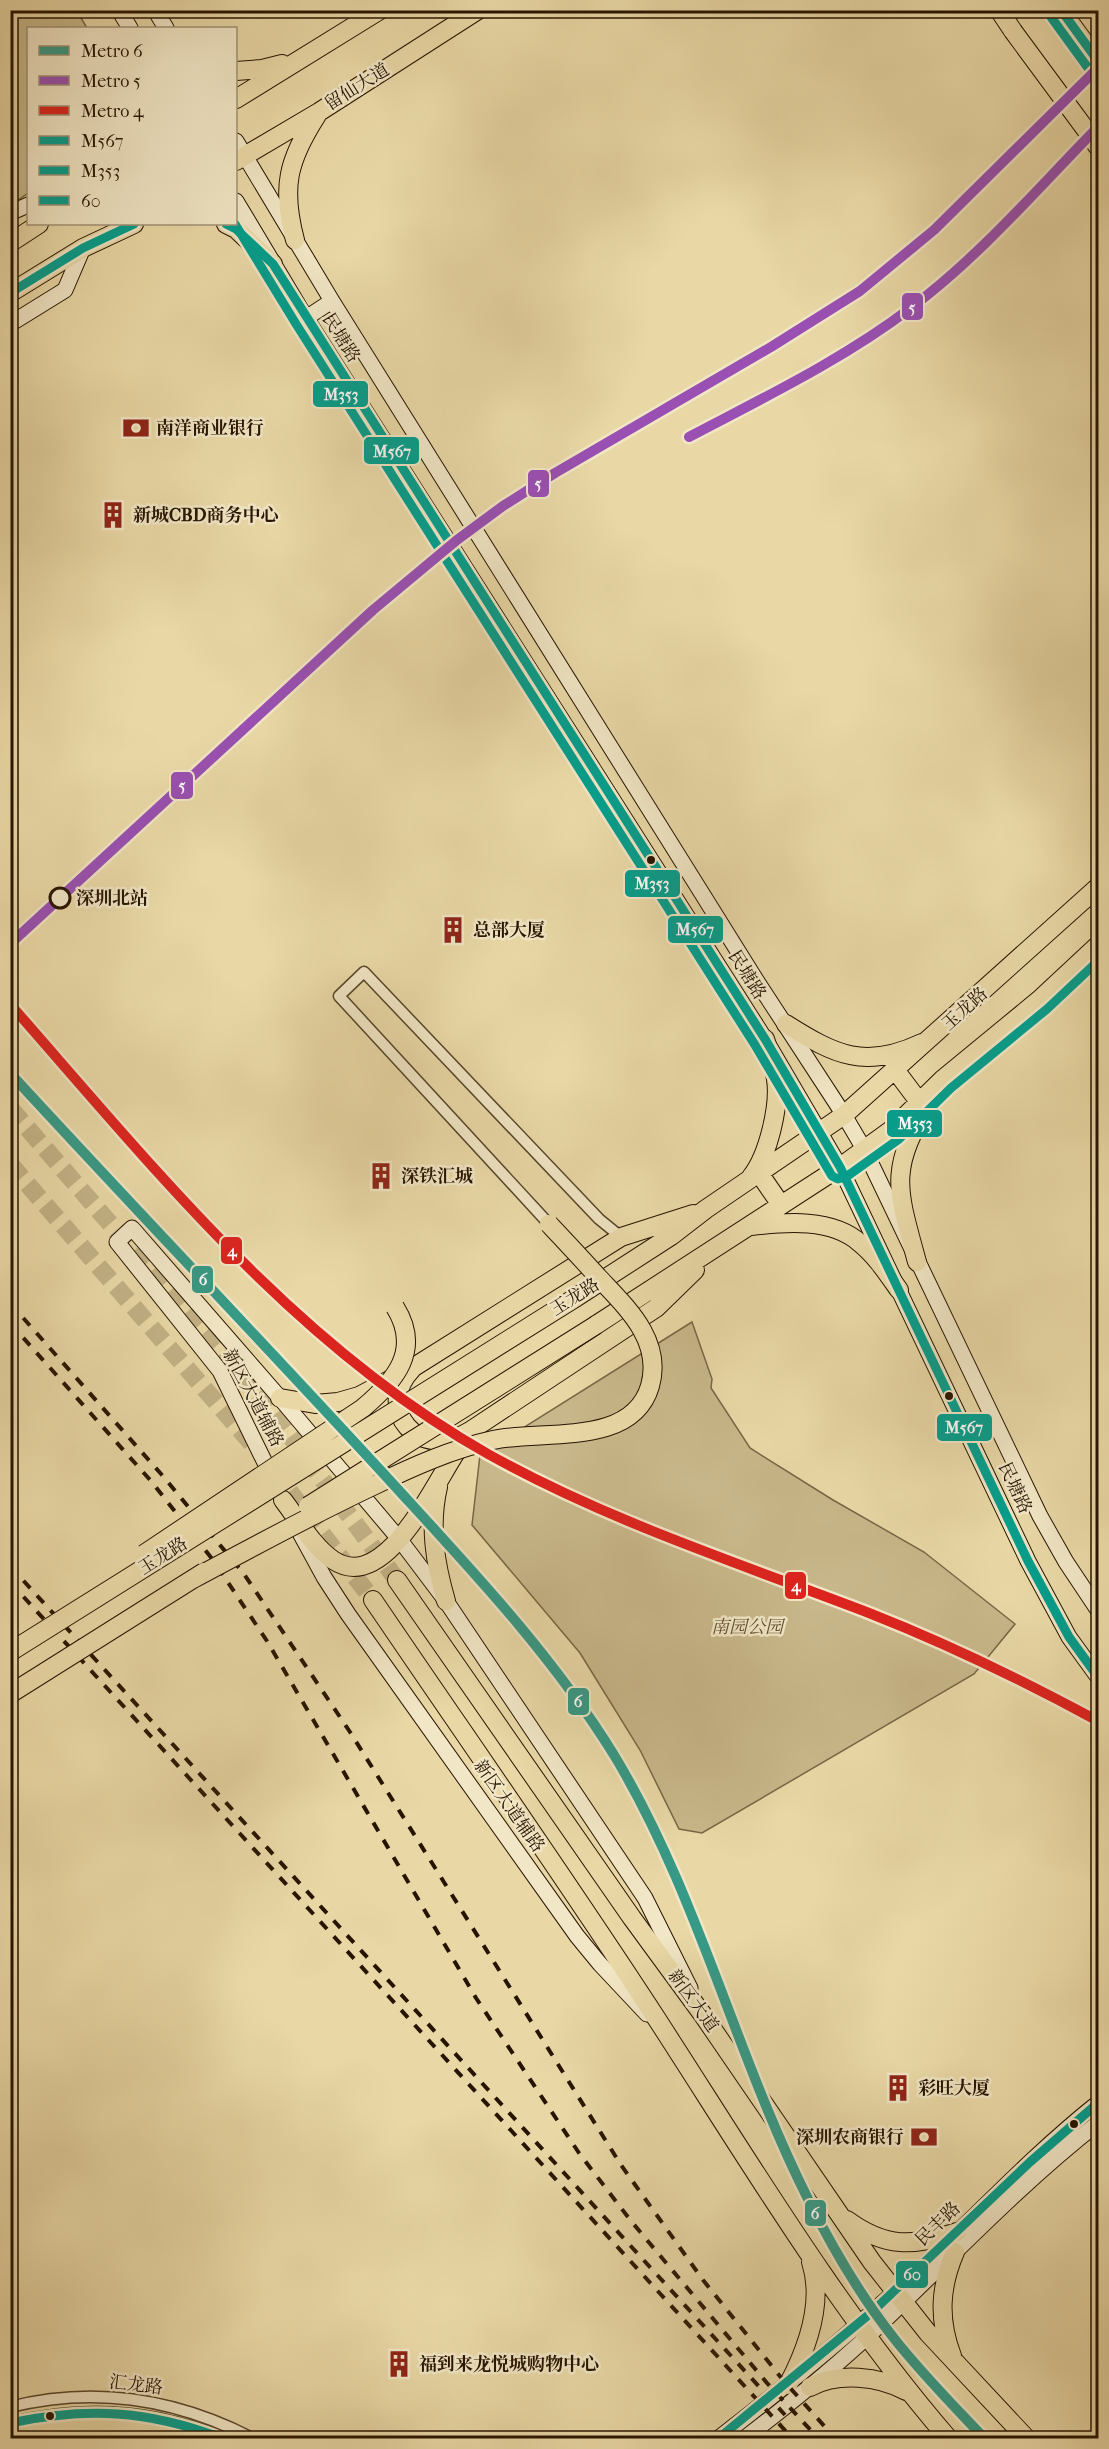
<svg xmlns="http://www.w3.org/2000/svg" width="1109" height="2449" viewBox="0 0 1109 2449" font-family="'IM FELL French Canon','Noto Serif SC',serif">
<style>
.green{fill:#c8b78a;stroke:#786645;stroke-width:1.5}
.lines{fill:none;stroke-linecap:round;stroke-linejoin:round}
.primary-tunnel{stroke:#c2b185;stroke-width:18;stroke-dasharray:18 9;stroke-linecap:butt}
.street-casing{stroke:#58452a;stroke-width:13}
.secondary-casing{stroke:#271400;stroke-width:17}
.primary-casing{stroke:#271400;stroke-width:20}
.street{stroke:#f1e6c5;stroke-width:10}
.secondary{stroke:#f1e6c5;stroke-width:15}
.primary{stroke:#e9d8a6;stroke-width:18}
.rail{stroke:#271400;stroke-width:4;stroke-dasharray:10 10;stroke-linecap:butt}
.primary-bridge-casing{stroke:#271400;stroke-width:20;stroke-linecap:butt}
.primary-bridge{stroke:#e9d8a6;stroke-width:18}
.bus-1-casing{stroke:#f1e6c5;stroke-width:14}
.bus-2-casing{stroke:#f1e6c5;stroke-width:14}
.bus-3-casing{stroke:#f1e6c5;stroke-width:14}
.bus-1{stroke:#059e8c;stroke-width:9}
.bus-2{stroke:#059e8c;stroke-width:9}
.bus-3{stroke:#059e8c;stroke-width:9}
.metro-1-casing{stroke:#f1e6c5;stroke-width:15}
.metro-2-casing{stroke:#f1e6c5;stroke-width:15}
.metro-3-casing{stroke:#f1e6c5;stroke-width:15}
.metro-1{stroke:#369a86;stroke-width:10}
.metro-2{stroke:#9950b2;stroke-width:10}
.metro-3{stroke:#dc241f;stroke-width:10}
.bus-dot{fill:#271400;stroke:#f1e6c5;stroke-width:2}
.stop-dot{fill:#f1e6c5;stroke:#271400;stroke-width:3}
.labels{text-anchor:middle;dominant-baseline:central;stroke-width:5;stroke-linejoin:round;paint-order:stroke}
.street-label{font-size:18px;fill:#271400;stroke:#f1e6c5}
.poi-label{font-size:18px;font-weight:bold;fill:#271400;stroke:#f1e6c5;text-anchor:start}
.stop-label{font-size:18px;font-weight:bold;fill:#271400;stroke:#f1e6c5;text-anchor:start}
.park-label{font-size:18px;font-style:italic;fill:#5f4d30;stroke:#f1e6c5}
.line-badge{stroke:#f1e6c5;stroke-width:2}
.badge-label{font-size:16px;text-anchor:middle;font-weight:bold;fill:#fff}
</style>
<rect width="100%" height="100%" fill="#e9d8a6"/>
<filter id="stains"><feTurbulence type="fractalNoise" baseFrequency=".00333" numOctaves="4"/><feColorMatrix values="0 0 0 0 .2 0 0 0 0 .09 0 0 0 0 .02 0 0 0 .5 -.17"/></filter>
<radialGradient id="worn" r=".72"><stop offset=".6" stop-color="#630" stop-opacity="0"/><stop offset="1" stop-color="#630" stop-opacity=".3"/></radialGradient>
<path class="green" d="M11,11h66l10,17h-59v165l-17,12z
M692,1322l20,57 -1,9 39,60 83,52 91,52 91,72 -41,50 -272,159 -23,-4 -39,-79 -60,-97 -108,-128 8,-70z"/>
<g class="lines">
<path class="primary-tunnel" d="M10,1108l258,298 129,174
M10,1164l244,282
M273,1470l100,130"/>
<defs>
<path id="street" d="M549,1224l-210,-228 25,-24 235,247 22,18
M10,2407c84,-21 166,-8 242,31
M10,2423c73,-18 142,-15 211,15"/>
<path id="secondary" d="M119,10l11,18
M155,10l11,18
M236,141l96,160 424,679 88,135 20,34 176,367 26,46 32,48
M236,201l70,117 459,721 75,128 188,394 41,76 29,40
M10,213l18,-8
M306,318l26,-17
M10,324l55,-34 18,-42
M273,1479l-53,-108 -103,-129 15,-14 148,170 120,142 46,61 199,297 45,90
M300,1533l24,44 24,37 229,322 23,28 47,50
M719,2438c70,-54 138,-110 202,-170 59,-56 114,-115 177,-165
M745,2438c42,-32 84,-66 123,-102 76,-71 148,-149 230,-213"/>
<path id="primary" d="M999,10l14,21
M236,71l26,-2 20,-5
M236,99l144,-89
M1089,134l9,13
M236,161l83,-49 159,-102
M226,224l10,5 37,35
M295,240c-14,-53 -7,-80 22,-125
M10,243l29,-19
M10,293l73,-45 51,-24
M786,1024c49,31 79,46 136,19
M896,1071l24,32
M759,1173l22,32
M751,1177c17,-21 29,-71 25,-98 -2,-14 -7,-27 -11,-40
M751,1226c35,-4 81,-8 109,17 16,13 27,30 39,47
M917,1262c-20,-74 -29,-92 13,-160
M575,1298l96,-62 35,-27 138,-94 254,-228
M596,1325l244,-158 51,-37 52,-51 96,-79 59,-55
M412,1369c-38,39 6,94 58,62l186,-123 39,-38
M280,1398l35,6 23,-2 21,-6 55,-29 207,-130 72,-23
M438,1487c-9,39 -3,76 8,114
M283,1500c15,19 29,46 50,60 54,36 104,-83 129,-117
M397,1580l235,338 71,97 169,247 56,71 98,105
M373,1600c93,137 188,272 278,410 95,146 184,297 297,428
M847,2220c38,28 67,27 110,12
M952,2356c-14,-37 -12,-69 3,-104
M788,2385c19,-36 36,-83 23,-123
M810,2387c28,-15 69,-11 96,4"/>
</defs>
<use href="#street" class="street-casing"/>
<use href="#secondary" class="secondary-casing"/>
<use href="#primary" class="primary-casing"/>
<use href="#street" class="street"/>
<use href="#secondary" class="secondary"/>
<use href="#primary" class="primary"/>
<path class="rail" d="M10,1303l152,172 82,99 106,158 271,433 82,115 80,100 52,58
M10,1323l141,158 62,79 54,81 209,357 103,155 52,68 136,162 51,55
M10,1566l775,849
M10,1582l782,856"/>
<defs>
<path id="primary-bridge" d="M1061,10l37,51
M1013,31l76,103
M308,1506l288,-181
M144,1554l219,-146c32,-27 59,-58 32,-101
M193,1579c60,-32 120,-65 182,-94 37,-18 77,-36 118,-45 48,-11 139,8 157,-54 13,-46 -24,-79 -52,-109 -16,-18 -33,-36 -49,-53
M10,1652l565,-354
M10,1694l194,-122"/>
</defs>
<use href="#primary-bridge" class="primary-bridge-casing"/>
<use href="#primary-bridge" class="primary-bridge"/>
<defs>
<path id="bus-1" d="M1061,10l37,51
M226,224l10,5 37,35 492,775 75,128 188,394 41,76 29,40
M10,293l73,-45 51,-24"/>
<path id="bus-2" d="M1051,17l37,51
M235,224l61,100 459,721 77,131 6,3 8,-2 53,-38 52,-51 96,-79 51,-48"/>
<path id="bus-3" d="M10,2423c77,-16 138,-13 211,15
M719,2438l153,-126 158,-150 68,-59"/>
</defs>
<use href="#bus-1" class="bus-1-casing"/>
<use href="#bus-2" class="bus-2-casing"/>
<use href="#bus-3" class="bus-3-casing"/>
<use href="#bus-1" class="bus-1"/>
<use href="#bus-2" class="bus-2"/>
<use href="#bus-3" class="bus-3"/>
<defs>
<path id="metro-1" d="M10,1073c123,134 249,265 372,399 82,90 168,179 232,283 84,139 121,299 194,444 24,48 51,95 85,138 28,36 60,68 91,101"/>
<path id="metro-2" d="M689,437c76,-40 155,-78 223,-130 69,-52 126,-119 186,-180
M10,944l363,-334 84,-70 46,-34 52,-33 216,-126 89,-56 74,-61 164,-162"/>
<path id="metro-3" d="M10,1004c144,164 285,341 478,450 120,67 253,110 381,159 79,31 155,68 229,108"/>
</defs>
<use href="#metro-1" class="metro-1-casing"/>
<use href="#metro-2" class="metro-2-casing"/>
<use href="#metro-3" class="metro-3-casing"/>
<use href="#metro-1" class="metro-1"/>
<use href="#metro-2" class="metro-2"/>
<use href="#metro-3" class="metro-3"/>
</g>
<defs>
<symbol id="bank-bare" viewBox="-9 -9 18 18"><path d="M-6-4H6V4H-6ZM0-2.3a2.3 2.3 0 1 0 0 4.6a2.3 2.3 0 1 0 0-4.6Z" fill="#8f2418" stroke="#f1e6c5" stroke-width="2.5" paint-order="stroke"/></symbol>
<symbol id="building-bare" viewBox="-9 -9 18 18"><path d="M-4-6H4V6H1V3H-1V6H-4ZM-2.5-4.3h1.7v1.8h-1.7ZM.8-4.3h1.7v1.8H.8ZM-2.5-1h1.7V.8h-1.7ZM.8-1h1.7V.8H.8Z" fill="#8f2418" stroke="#f1e6c5" stroke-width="2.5" paint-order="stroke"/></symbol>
</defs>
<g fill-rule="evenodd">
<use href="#bank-bare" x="117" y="409" width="38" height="38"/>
<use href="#building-bare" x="94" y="496" width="38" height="38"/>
<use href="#building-bare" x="434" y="911" width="38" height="38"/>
<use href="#building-bare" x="362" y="1157" width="38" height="38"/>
<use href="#building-bare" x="879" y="2069" width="38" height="38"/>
<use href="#bank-bare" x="905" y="2118" width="38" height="38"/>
<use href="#building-bare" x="380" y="2345" width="38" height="38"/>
</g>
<g class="bus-dot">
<circle cx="651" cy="860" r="5"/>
<circle cx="949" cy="1396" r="5"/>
<circle cx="1074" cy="2124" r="5"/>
<circle cx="50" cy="2416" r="5"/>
</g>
<circle class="stop-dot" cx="60" cy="898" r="10"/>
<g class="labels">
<g class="street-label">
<text transform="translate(357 87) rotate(-32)">留仙大道</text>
<text transform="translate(341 338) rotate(58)">民塘路</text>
<text transform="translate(747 975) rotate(58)">民塘路</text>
<text transform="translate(965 1009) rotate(-42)">玉龙路</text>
<text transform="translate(575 1297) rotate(-32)">玉龙路</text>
<text transform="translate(253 1398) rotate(62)">新区大道辅路</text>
<text transform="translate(1015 1488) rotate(65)">民塘路</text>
<text transform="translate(163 1556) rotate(-32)">玉龙路</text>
<text transform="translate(509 1806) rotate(55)">新区大道辅路</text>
<text transform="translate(693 2001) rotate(54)">新区大道</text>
<text transform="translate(938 2224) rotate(-44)">民丰路</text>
<text transform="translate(136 2385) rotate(7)">汇龙路</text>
</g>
<g class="poi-label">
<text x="156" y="428">南洋商业银行</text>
<text x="133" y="515">新城CBD商务中心</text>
<text x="473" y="930">总部大厦</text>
<text x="401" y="1176">深铁汇城</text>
<text x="918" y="2088">彩旺大厦</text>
<text x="904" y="2137" text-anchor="end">深圳农商银行</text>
<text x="419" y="2364">福到来龙悦城购物中心</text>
</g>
<g class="stop-label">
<text x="76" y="898">深圳北站</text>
</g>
<g class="park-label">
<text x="747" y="1627">南园公园</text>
</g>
</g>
<g class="line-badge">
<rect x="901" y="292" width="23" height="29" rx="6" fill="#9950b2"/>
<rect x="312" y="380" width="57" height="28" rx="6" fill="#059e8c"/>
<rect x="363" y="436" width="57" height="29" rx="6" fill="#059e8c"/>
<rect x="527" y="469" width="23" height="29" rx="6" fill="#9950b2"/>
<rect x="170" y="771" width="24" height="29" rx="6" fill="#9950b2"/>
<rect x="624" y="869" width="57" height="29" rx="6" fill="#059e8c"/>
<rect x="667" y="915" width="57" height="29" rx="6" fill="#059e8c"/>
<rect x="886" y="1109" width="57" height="29" rx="6" fill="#059e8c"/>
<rect x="220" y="1236" width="23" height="29" rx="6" fill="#dc241f"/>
<rect x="191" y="1265" width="23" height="29" rx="6" fill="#369a86"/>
<rect x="936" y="1413" width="57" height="29" rx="6" fill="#059e8c"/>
<rect x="784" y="1571" width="23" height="29" rx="6" fill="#dc241f"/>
<rect x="567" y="1687" width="23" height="29" rx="6" fill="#369a86"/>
<rect x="804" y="2199" width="23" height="28" rx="6" fill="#369a86"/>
<rect x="895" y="2260" width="34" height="29" rx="6" fill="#059e8c"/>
</g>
<g class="badge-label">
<text x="912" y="313">5</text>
<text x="341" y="400">M353</text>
<text x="392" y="457">M567</text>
<text x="538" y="489">5</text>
<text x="182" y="791">5</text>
<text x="652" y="889">M353</text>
<text x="695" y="935">M567</text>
<text x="915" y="1129">M353</text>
<text x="232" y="1256">4</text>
<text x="203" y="1285">6</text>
<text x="964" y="1433">M567</text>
<text x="796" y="1591">4</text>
<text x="578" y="1707">6</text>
<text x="815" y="2219">6</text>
<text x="912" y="2280">60</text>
</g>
<rect width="1109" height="2449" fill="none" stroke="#e9d8a6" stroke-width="36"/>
<rect x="12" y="12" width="1085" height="2425" fill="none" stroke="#271400" stroke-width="3"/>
<rect x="18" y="18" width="1073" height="2413" fill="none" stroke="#271400" stroke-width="1.5"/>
<rect x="27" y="27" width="210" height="198" fill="#f1e6c5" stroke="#a09276" stroke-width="1.5"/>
<rect x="39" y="46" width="30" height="9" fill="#369a86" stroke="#a09276" stroke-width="1.5"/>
<text x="81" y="57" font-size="18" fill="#271400">Metro 6</text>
<rect x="39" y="76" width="30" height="9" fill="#9950b2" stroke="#a09276" stroke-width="1.5"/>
<text x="81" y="87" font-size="18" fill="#271400">Metro 5</text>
<rect x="39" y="106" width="30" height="9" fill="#dc241f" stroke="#a09276" stroke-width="1.5"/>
<text x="81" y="117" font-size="18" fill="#271400">Metro 4</text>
<rect x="39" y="136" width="30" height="9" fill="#059e8c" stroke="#a09276" stroke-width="1.5"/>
<text x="81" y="147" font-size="18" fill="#271400">M567</text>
<rect x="39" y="166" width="30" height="9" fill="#059e8c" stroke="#a09276" stroke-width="1.5"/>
<text x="81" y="177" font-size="18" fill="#271400">M353</text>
<rect x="39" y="196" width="30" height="9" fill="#059e8c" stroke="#a09276" stroke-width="1.5"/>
<text x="81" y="207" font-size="18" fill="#271400">60</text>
<rect width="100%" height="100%" filter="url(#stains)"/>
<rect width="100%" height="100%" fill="url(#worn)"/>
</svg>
